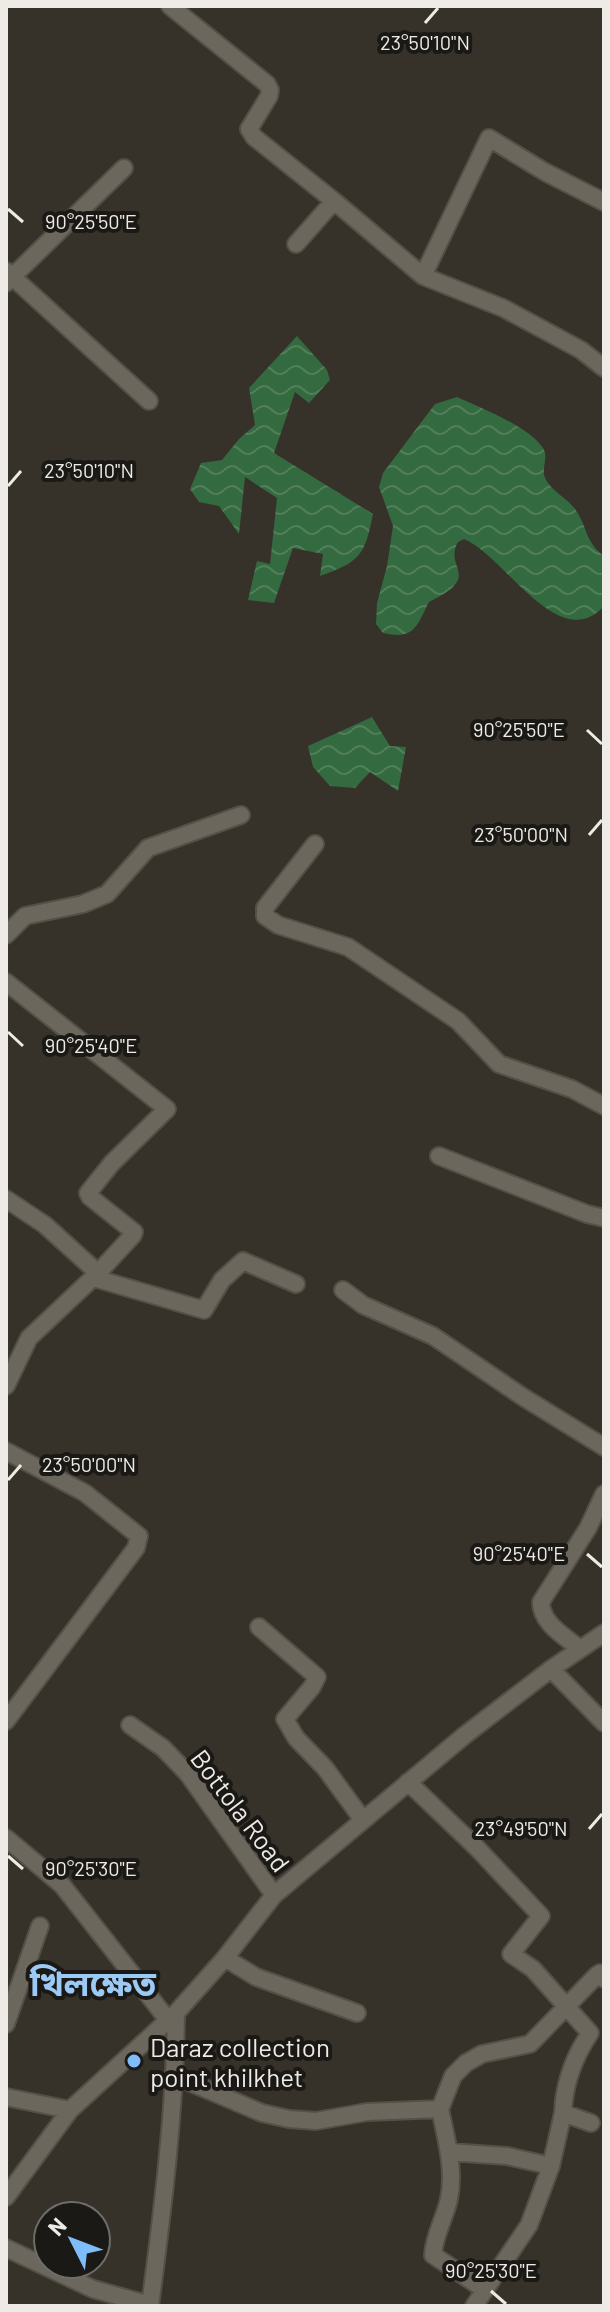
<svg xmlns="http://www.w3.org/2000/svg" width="610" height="2312" viewBox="0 0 610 2312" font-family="Barlow,'Noto Sans Bengali',sans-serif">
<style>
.water{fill:url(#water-waves)}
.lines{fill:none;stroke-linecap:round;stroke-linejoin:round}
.minor-casing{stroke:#535048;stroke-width:20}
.minor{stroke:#6c675d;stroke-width:16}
.ticks{fill:none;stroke:#eeebe6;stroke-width:3}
.poi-dot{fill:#7ebdf9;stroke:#1b1915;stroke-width:3}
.labels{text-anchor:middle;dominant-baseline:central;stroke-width:8;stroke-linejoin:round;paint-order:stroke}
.street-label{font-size:26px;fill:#eeebe6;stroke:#1b1915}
.poi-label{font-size:26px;fill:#eeebe6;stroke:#1b1915;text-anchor:start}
.district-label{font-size:34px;font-weight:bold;fill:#9ccaf7;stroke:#1b1915}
.ticks-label{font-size:20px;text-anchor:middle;fill:#eeebe6;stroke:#1b1915;stroke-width:8;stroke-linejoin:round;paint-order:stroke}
</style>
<defs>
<pattern id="water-waves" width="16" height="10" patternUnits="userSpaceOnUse" patternTransform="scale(2)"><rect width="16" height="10" fill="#346a3f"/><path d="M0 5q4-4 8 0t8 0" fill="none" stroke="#527f5b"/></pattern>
</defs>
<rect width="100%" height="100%" fill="#363129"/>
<path class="water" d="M297,336l30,34 3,10 -21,23 -14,-11 -21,61 99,61c-8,41 -13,48 -53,62l3,-22 -30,-6 -19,55 -26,-3 9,-39 13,3 7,-66 -32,-21 -6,57 -20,-28 -20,-4 -9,-13 11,-26 21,-3 17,-21 16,-14 -6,-37z
M457,397c24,11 71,29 86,51 6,9 -2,20 2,30 6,13 22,20 30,31 13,18 9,32 29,47v50c-45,50 -100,-51 -140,-67l-6,3c-15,26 26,34 -29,60 -13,25 -14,38 -46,31l-7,-9 1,-21 10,-37 6,-40 -14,-39 4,-14 52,-69z
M372,717l18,29 16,1 -8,44 -28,-19 -15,16 -25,-2 -17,-19 -5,-21z"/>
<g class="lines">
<defs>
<path id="minor" d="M170,6l97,78 3,6 -1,6 -20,33 5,8 80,64
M296,244l38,-43 89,75 80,32 78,42 23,18
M6,271l143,130
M423,276l66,-138 56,34 59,30
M6,283l118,-115
M315,844l-50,64v8l13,9 70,22 110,74 41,43 73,25 32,17
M6,935l19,-19 58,-12 24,-10 41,-46 93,-33
M6,982l161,127 -55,54 -24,30 2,4 44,35 -1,3 -35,38 -69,65 -23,48
M439,1156l148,58 17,4
M6,1199l39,26 53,48
M94,1278l110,32 18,-30 21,-19 53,23
M343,1290l20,15 70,31 90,61 81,50
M6,1451l79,42 54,43 -3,12 -130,173
M259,1627l58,50 -5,10 -27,32 11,19 29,30 38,52
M579,1648c-15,-12 -38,-25 -38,-46l47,-74 16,-34
M551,1669l53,54
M130,1725l33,23 25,26 86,121
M408,1782l69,66 64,68 -30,38 22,15 57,64c-16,24 -26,51 -27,80
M6,1838l56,47 106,135
M225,1958l31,19 101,36
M6,2024l34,-98
M175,2076l87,37 27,6 27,2 51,-9 73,-3c6,29 15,60 9,90 -4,19 -15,36 -16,56l52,35
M6,2097l64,13
M440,2109l13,-33 13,-13 16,-9 48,-10 67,-69 3,-2 4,6
M449,2152l58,4 44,10 12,-53 28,10
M6,2197l64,-87 106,-97
M6,2248l87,41 57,16
M150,2306c13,-98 25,-195 26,-293l49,-55 49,-63 191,-160 86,-66 53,-36
M474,2306l55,-81 22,-59"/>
</defs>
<use href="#minor" class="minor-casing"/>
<use href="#minor" class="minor"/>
</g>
<path class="ticks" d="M425,23l13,-15M8,209l15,13M8,486l13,-15M587,730l15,14M589,835l13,-15M8,1032l15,14M8,1480l13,-15M587,1554l15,13M589,1829l13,-15M8,1856l15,13M491,2291l15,13"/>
<circle class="poi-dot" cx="134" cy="2061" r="8"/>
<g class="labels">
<g class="street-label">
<text transform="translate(241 1810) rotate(53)">Bottola Road</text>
</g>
<g class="poi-label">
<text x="150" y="2046">Daraz collection<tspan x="150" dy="30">point khilkhet</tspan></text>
</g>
<g class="district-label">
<text x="93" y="1982">খিলক্ষেত</text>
</g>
</g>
<g class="ticks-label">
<text x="425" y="50">23°50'10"N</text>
<text x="91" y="229">90°25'50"E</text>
<text x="89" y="478">23°50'10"N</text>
<text x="519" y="737">90°25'50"E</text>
<text x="521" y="842">23°50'00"N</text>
<text x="91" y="1053">90°25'40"E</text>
<text x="89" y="1472">23°50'00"N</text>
<text x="519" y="1561">90°25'40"E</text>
<text x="521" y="1836">23°49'50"N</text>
<text x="91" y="1876">90°25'30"E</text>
<text x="491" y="2278">90°25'30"E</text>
</g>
<rect width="610" height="2312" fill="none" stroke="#eeebe6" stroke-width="16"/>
<g transform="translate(72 2240) rotate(312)"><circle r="38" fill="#1b1915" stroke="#6f6d69" stroke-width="2"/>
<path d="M0-6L14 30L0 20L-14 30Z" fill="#7ebdf9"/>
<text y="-12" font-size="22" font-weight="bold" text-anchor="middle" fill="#eeebe6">N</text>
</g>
</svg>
